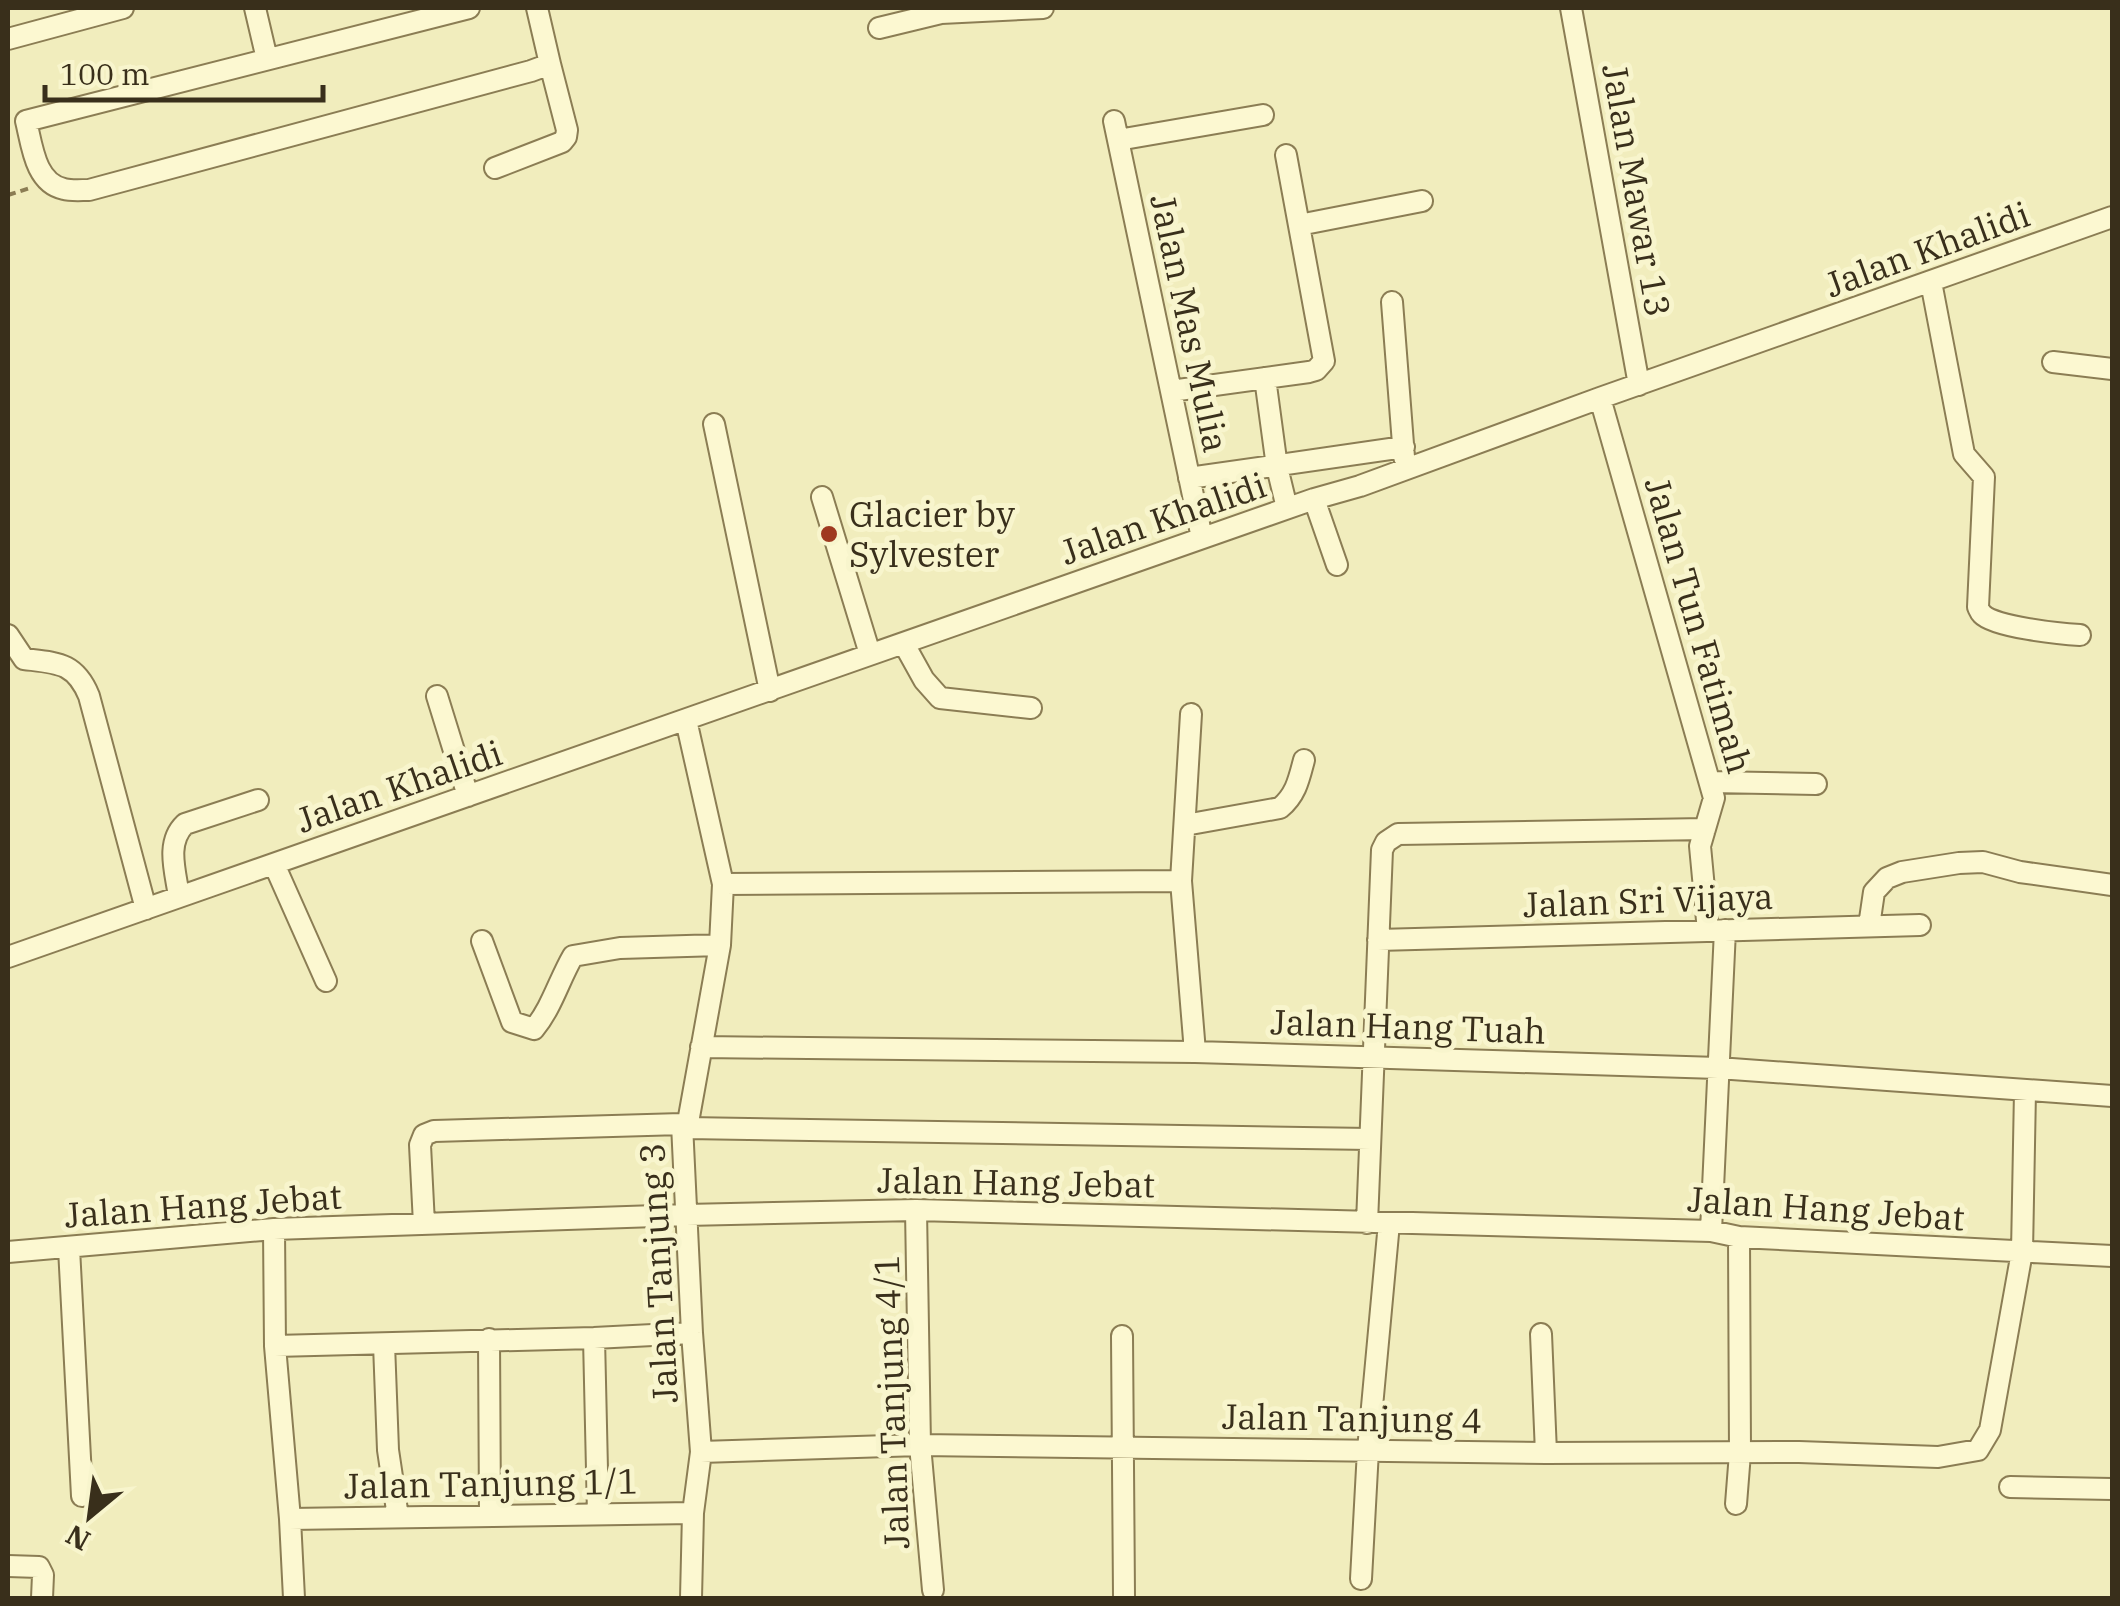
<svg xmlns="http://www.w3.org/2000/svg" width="2120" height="1606" viewBox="0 0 2120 1606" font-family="'IBM Plex Serif',serif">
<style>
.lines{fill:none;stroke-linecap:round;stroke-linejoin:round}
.minor-casing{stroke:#8b7d54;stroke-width:24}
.path{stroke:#8b7d54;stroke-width:4;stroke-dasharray:8 5;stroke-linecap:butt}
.minor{stroke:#fcf8d1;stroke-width:20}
.poi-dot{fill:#9f391f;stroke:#f8f5cd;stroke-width:4}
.labels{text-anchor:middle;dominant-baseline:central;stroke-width:10;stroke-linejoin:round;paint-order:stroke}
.street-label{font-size:35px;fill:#392f1b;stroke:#f8f5cd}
.poi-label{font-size:35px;fill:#392f1b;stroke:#f8f5cd;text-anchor:start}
</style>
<rect width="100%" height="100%" fill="#f1edbd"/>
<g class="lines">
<defs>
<path id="minor" d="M255,8l12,51
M469,8l-443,113c6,24 9,62 38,68 7,2 17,1 25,1l442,-119 19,-7 -13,-56
M1571,8l68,377
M879,28l62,-15 102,-5
M8,39l115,-31
M1114,121l88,417
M1118,140l145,-25
M495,168l67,-26 4,-5 1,-7 -17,-66
M1299,225l123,-24
M1931,282l33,172 20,23 -6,130c1,2 2,5 4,7 12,13 79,20 98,21
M1392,302l12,155
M2053,362l59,7
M1265,378l12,89 10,41
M1171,391l138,-19 7,-2 8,-9 -38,-206
M1600,398l114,400 -14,48 8,85
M714,424l56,267
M1189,478l215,-31
M822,497l48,157
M1314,499l23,66
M8,635l16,24c33,4 51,3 65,37l57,213
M904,644l20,36 16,18 91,10
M437,696l31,100
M1191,714l-10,167 14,171
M686,720l37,164 -3,61 -33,183 -5,-4 10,209 9,119 -8,61 -2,85
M1710,782l106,2
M1185,825l95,-17c16,-13 19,-29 24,-48
M274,864l52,117
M723,884l458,-3
M179,897c-3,-24 -14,-54 6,-73l73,-24
M1869,926l5,-34 13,-14 15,-6 57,-9 24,-1 37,10 92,13
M1378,940l542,-15
M482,941l30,81 22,7c18,-22 25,-49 39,-73l47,-8 100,-3
M8,957l1306,-458 46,-13 240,-88 512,-181
M701,1047l494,5 523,16 394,28
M687,1128l683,11
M916,1210l4,235 13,145
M1367,1223l15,-373 4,-8 12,-8 307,-5
M424,1224l-4,-79 4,-10 10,-4 248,-7
M274,1229l1,117 15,173 4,79
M1711,1231l14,-301
M69,1248l13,248
M8,1252l266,-23 412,-14 230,-5 795,21 28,6 373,19
M1541,1334l5,119
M1122,1336l2,260
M594,1338l4,176
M489,1339l1,177
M384,1344l4,106 10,67
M275,1346l319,-8 98,-5
M701,1452l219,-7 626,8 253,-1 139,5 40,-7 12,-20 32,-178 3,-161
M2010,1487l102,2
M1736,1504l4,-51 -1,-216
M290,1519l403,-6
M8,1566l31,1 4,8 -1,23
M1361,1579l7,-129 21,-227"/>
</defs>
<use href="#minor" class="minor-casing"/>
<path class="path" d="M8,195l22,-7"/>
<use href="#minor" class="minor"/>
</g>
<circle class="poi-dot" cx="829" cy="534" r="10"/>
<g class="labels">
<g class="street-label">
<text transform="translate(1637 190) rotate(80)">Jalan Mawar 13</text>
<text transform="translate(1927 249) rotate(-20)">Jalan Khalidi</text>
<text transform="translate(1190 323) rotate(78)">Jalan Mas Mulia</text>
<text transform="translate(1163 518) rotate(-19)">Jalan Khalidi</text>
<text transform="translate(1699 625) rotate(74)">Jalan Tun Fatimah</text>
<text transform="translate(399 786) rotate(-19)">Jalan Khalidi</text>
<text transform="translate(1648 900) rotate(-2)">Jalan Sri Vijaya</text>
<text transform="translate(1408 1026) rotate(2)">Jalan Hang Tuah</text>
<text transform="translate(1016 1182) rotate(1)">Jalan Hang Jebat</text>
<text transform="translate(203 1205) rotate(-4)">Jalan Hang Jebat</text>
<text transform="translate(1826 1208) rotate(4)">Jalan Hang Jebat</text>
<text transform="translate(658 1273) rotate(-93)">Jalan Tanjung 3</text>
<text transform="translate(891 1402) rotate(-92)">Jalan Tanjung 4/1</text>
<text transform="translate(1352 1418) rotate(1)">Jalan Tanjung 4</text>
<text transform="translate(491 1483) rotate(-1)">Jalan Tanjung 1/1</text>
</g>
<g class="poi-label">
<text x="849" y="514">Glacier by<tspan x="849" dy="40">Sylvester</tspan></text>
</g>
</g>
<rect width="2120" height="1606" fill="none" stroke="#392f1b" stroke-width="20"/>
<g transform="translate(90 1516) rotate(209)" stroke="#f8f5cd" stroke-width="8" paint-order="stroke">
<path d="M0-8L18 38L0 25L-18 38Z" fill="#392f1b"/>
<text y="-15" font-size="28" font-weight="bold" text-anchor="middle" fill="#392f1b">N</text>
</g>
<path d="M45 85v15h278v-15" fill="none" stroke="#392f1b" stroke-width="5"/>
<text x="60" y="85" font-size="30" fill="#392f1b" stroke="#f8f5cd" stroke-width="8" paint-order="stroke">100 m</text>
</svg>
